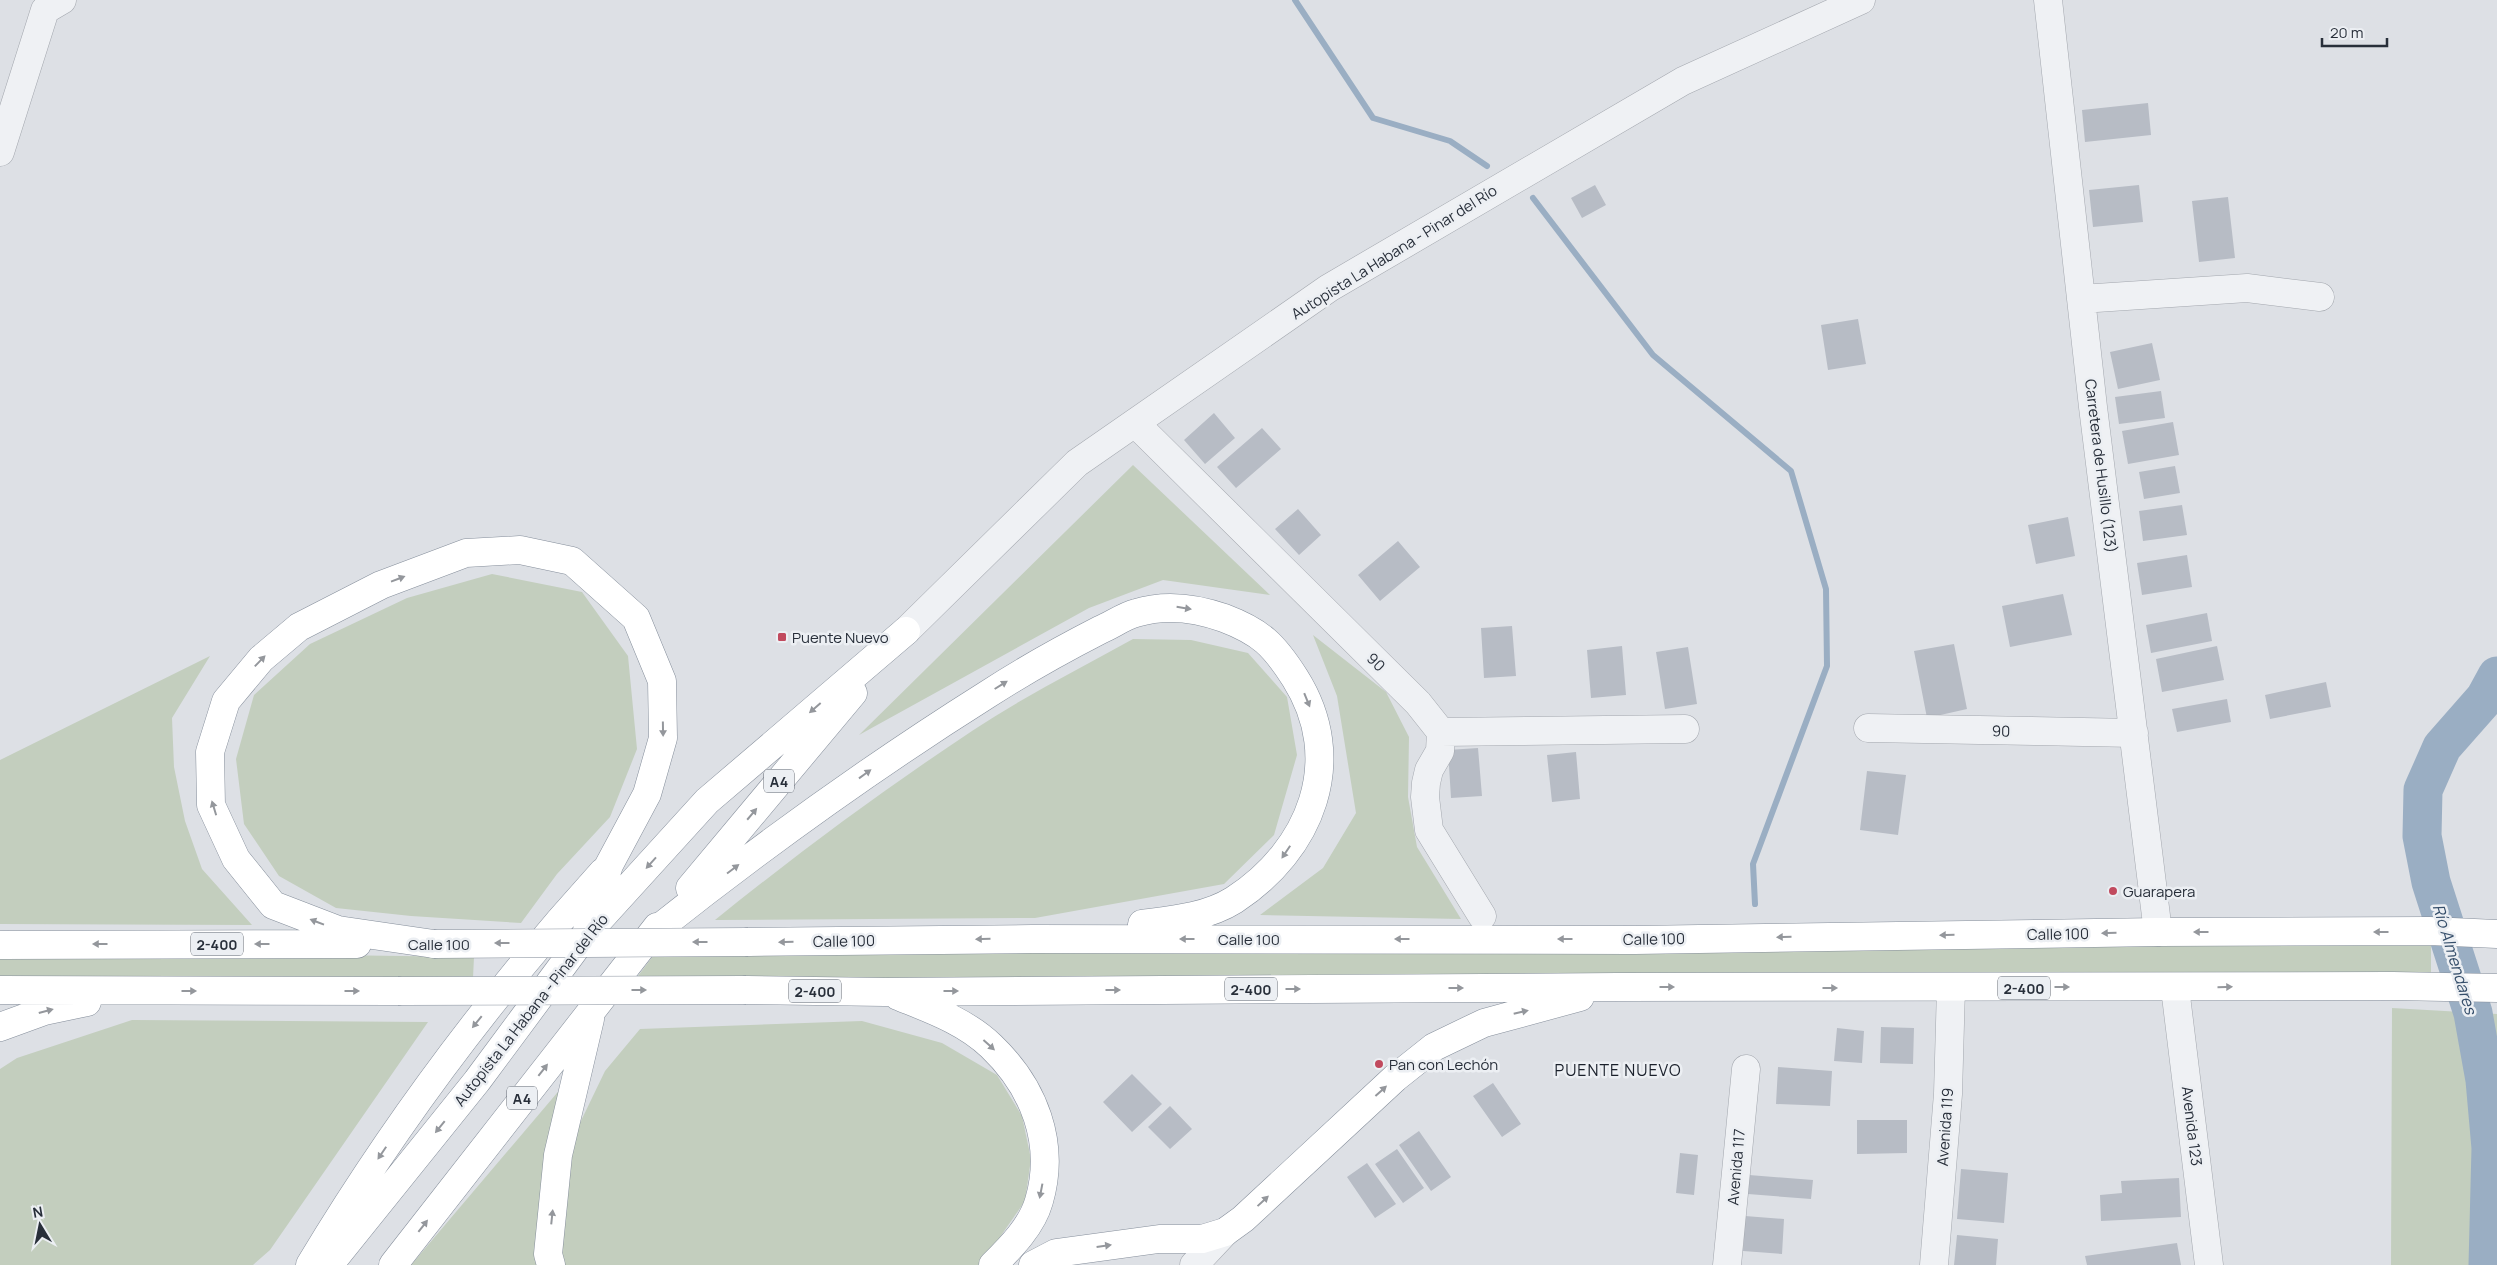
<svg xmlns="http://www.w3.org/2000/svg" width="2497" height="1265" viewBox="0 0 2497 1265" font-family="Manrope,sans-serif">
<style>
.green{fill:#c3cebe}
.lines{fill:none;stroke-linecap:round;stroke-linejoin:round}
.stream{stroke:#9aaec3;stroke-width:6}
.river{stroke:#9aaec3;stroke-width:39}
.building{fill:#b7bcc5}
.minor-casing{stroke:#a3a7ae;stroke-width:29}
.highway-casing{stroke:#858e9b;stroke-width:29}
.minor{stroke:#eff1f4;stroke-width:28}
.highway{stroke:#fff;stroke-width:28}
.highway-bridge-casing{stroke:#858e9b;stroke-width:29;stroke-linecap:butt}
.highway-bridge{stroke:#fff;stroke-width:28}
.oneway{fill:#94979c}
.poi-dot{fill:#c14a5e;stroke:#eceff3;stroke-width:2}
.labels{text-anchor:middle;dominant-baseline:central;stroke-width:5;stroke-linejoin:round;paint-order:stroke}
.shield{fill:#eceff3;stroke:#636972;stroke-width:1}
.shield-label{font-size:14px;font-weight:bold;fill:#282f3a}
.street-label{font-size:15px;fill:#282f3a;stroke:#eceff3}
.poi-label{font-size:15px;fill:#282f3a;stroke:#eceff3;text-anchor:start}
.water-label{font-size:16px;font-style:italic;fill:#354e6a;stroke:#eceff3}
.neighbourhood-label{font-size:16px;letter-spacing:1px;fill:#1a202b;stroke:#eceff3}
</style>
<rect width="100%" height="100%" fill="#dde0e5"/>
<path class="green" d="M1133,465l137,130 -107,-15 -74,28 -230,127z
M492,574l90,18 46,64 9,93 -27,68 -53,57 -36,49 -110,-7 -75,-8 -57,-32 -35,-52 -8,-65 18,-64 56,-51 97,-46z
M1313,635l73,57 23,45 -1,60 9,50 44,72 -201,-4 63,-47 33,-55 -19,-117z
M1133,639l58,1 57,13 39,44 10,58 -23,80 -50,49 -189,34 -320,2c83,-67 168,-130 257,-189 51,-34 107,-62 161,-92z
M210,656l-38,62 2,49 11,54 17,48 50,56 -252,-1v-164z
M2431,944v29l-268,3 -1247,3 -278,-3 15,-20 267,-5z
M330,955l144,2 -1,21 -473,-1v-20z
M2392,1008l105,6v251h-106z
M132,1020l296,2 -158,228 -17,15h-253v-196l17,-11z
M862,1021l80,22 55,32 25,41 9,43 -6,42 -36,52 -11,12h-417l3,-89 15,-51 26,-54 35,-42z
M568,1080l-29,185h-128z"/>
<g class="lines">
<path class="stream" d="M1295,0l78,118 77,23 37,25
M1533,198l120,157 138,116 35,118 1,77 -74,198 2,40"/>
<path class="river" d="M2488,1265l3,-117 -6,-68 -12,-67 -42,-131 -9,-46 1,-46 19,-43 43,-49 12,-22"/>
</g>
<path class="building" d="M2148,103l3,32 -66,7 -3,-32z
M1595,185l11,20 -24,13 -11,-20z
M2139,185l4,37 -50,5 -4,-37z
M2228,197l7,61 -36,4 -7,-61z
M1858,319l8,45 -38,6 -7,-45z
M2152,343l8,37 -42,9 -8,-37z
M2161,391l4,27 -46,6 -4,-27z
M1214,413l21,25 -30,26 -21,-24z
M2173,422l6,33 -51,9 -6,-33z
M1262,428l19,21 -45,39 -19,-21z
M2175,466l5,27 -36,6 -5,-27z
M2182,505l5,30 -44,6 -4,-30z
M1298,509l23,26 -22,20 -24,-26z
M2068,517l7,39 -39,8 -8,-39z
M1398,541l22,26 -40,34 -22,-26z
M2187,555l5,32 -50,8 -5,-32z
M2063,594l9,41 -62,12 -8,-41z
M2207,613l5,28 -61,12 -5,-28z
M1512,626l4,50 -32,2 -3,-50z
M1954,644l13,65 -40,9 -13,-67z
M1622,646l4,49 -35,3 -4,-48z
M2217,646l7,34 -62,12 -6,-33z
M1688,647l9,57 -32,5 -9,-57z
M2326,682l5,25 -61,12 -5,-24z
M2227,699l4,23 -54,10 -5,-23z
M1478,748l4,48 -31,2 -3,-48z
M1576,752l4,47 -28,3 -5,-47z
M1867,771l39,4 -8,60 -38,-5z
M1881,1027l33,1 -1,36 -33,-1z
M1837,1028l27,3 -2,32 -28,-2z
M1778,1067l54,4 -2,35 -54,-2z
M1132,1074l30,30 -30,28 -29,-30z
M1493,1083l28,41 -19,13 -29,-41z
M1170,1106l22,23 -22,20 -22,-22z
M1857,1120h50v33l-50,1z
M1419,1131l32,46 -20,14 -32,-46z
M1397,1149l27,39 -21,15 -28,-39z
M1680,1153l18,2 -4,40 -18,-2z
M1367,1163l29,41 -21,14 -28,-41z
M1961,1169l47,4 -4,50 -47,-4z
M1749,1175l64,5 -2,19 -63,-5z
M2179,1178l2,39 -80,4 -1,-26 22,-2 -1,-12z
M1745,1216l39,3 -2,35 -39,-3z
M1957,1235l41,4 -2,26h-42z
M2177,1243l4,22h-94l-2,-9z"/>
<g class="lines">
<defs>
<path id="minor" d="M2048,0l45,407 65,525
M0,152l45,-142 17,-10
M2081,299l166,-11 73,9
M1135,423l283,280 23,29
M906,631l171,-168 252,-175 354,-207 178,-81
M1868,728l266,5
M1441,732l244,-3
M1441,732l-1,19 -11,19 -3,13 -1,14 4,33 53,86
M2175,988l34,277
M1194,1265l31,-33
M1727,1265l19,-196
M1934,1265l14,-171 3,-106"/>
<path id="highway" d="M690,888l163,-195
M654,932c107,-85 218,-165 334,-238 37,-24 73,-44 112,-64 12,-5 24,-14 36,-17 29,-9 60,-5 88,5 37,14 50,27 71,60 52,82 16,172 -61,222 -27,17 -61,20 -92,24
M748,942l284,-3 603,1 523,-8 272,-1 67,3
M434,944l-96,-14 -65,-25 -37,-46 -25,-54 -1,-53 16,-51 35,-42 38,-32 82,-42 85,-32 54,-3 52,11 64,57 26,63 1,57 -16,56 -38,71 -23,69
M0,945l357,-1
M0,990l398,1
M746,990l139,2 733,-5 775,-1 104,2
M898,996c32,13 67,25 93,50 43,41 65,97 48,155 -7,25 -28,46 -46,64
M0,1027l44,-16 43,-9
M310,1265c84,-140 183,-272 293,-393
M329,1265l148,-184 109,-147 121,-133 199,-170
M393,1265l264,-338
M551,1265l-3,-11 10,-99 32,-136
M1033,1265l23,-12 103,-14h43l23,-7 18,-13 152,-141 39,-31 50,-24 96,-26"/>
</defs>
<use href="#minor" class="minor-casing"/>
<use href="#highway" class="highway-casing"/>
<use href="#minor" class="minor"/>
<use href="#highway" class="highway"/>
<defs>
<path id="highway-bridge" d="M434,944l314,-2
M398,991l348,-1"/>
</defs>
<use href="#highway-bridge" class="highway-bridge-casing"/>
<use href="#highway-bridge" class="highway-bridge"/>
</g>
<defs><path id="oneway-solid" d="M-6-.8H1V-3.2L6.5 0L1 3.2V.8H-6Z" transform="scale(1.25)"/></defs>
<g class="oneway">
<use href="#oneway-solid" transform="translate(398 579) rotate(-21)"/>
<use href="#oneway-solid" transform="translate(1184 608) rotate(9)"/>
<use href="#oneway-solid" transform="translate(260 661) rotate(-46)"/>
<use href="#oneway-solid" transform="translate(1001 685) rotate(-32)"/>
<use href="#oneway-solid" transform="translate(1307 700) rotate(68)"/>
<use href="#oneway-solid" transform="translate(815 708) rotate(139)"/>
<use href="#oneway-solid" transform="translate(663 729) rotate(89)"/>
<use href="#oneway-solid" transform="translate(865 774) rotate(-36)"/>
<use href="#oneway-solid" transform="translate(214 808) rotate(-107)"/>
<use href="#oneway-solid" transform="translate(752 814) rotate(-50)"/>
<use href="#oneway-solid" transform="translate(1286 852) rotate(124)"/>
<use href="#oneway-solid" transform="translate(651 863) rotate(132)"/>
<use href="#oneway-solid" transform="translate(733 869) rotate(-37)"/>
<use href="#oneway-solid" transform="translate(317 922) rotate(-159)"/>
<use href="#oneway-solid" transform="translate(2201 932) rotate(180)"/>
<use href="#oneway-solid" transform="translate(2381 932) rotate(180)"/>
<use href="#oneway-solid" transform="translate(2109 933) rotate(179)"/>
<use href="#oneway-solid" transform="translate(1947 935) rotate(179)"/>
<use href="#oneway-solid" transform="translate(1784 937) rotate(179)"/>
<use href="#oneway-solid" transform="translate(983 939) rotate(179)"/>
<use href="#oneway-solid" transform="translate(1187 939) rotate(-180)"/>
<use href="#oneway-solid" transform="translate(1402 939) rotate(-180)"/>
<use href="#oneway-solid" transform="translate(1565 939) rotate(-180)"/>
<use href="#oneway-solid" transform="translate(700 942) rotate(180)"/>
<use href="#oneway-solid" transform="translate(786 942) rotate(179)"/>
<use href="#oneway-solid" transform="translate(502 943) rotate(180)"/>
<use href="#oneway-solid" transform="translate(100 944) rotate(180)"/>
<use href="#oneway-solid" transform="translate(262 944) rotate(180)"/>
<use href="#oneway-solid" transform="translate(1667 987)"/>
<use href="#oneway-solid" transform="translate(2062 987)"/>
<use href="#oneway-solid" transform="translate(2225 987) rotate(-1)"/>
<use href="#oneway-solid" transform="translate(1456 988)"/>
<use href="#oneway-solid" transform="translate(1830 988)"/>
<use href="#oneway-solid" transform="translate(1293 989)"/>
<use href="#oneway-solid" transform="translate(639 990)"/>
<use href="#oneway-solid" transform="translate(1113 990)"/>
<use href="#oneway-solid" transform="translate(189 991)"/>
<use href="#oneway-solid" transform="translate(352 991)"/>
<use href="#oneway-solid" transform="translate(951 991)"/>
<use href="#oneway-solid" transform="translate(46 1011) rotate(-15)"/>
<use href="#oneway-solid" transform="translate(1521 1012) rotate(-13)"/>
<use href="#oneway-solid" transform="translate(477 1022) rotate(129)"/>
<use href="#oneway-solid" transform="translate(989 1045) rotate(42)"/>
<use href="#oneway-solid" transform="translate(543 1070) rotate(-52)"/>
<use href="#oneway-solid" transform="translate(1381 1091) rotate(-42)"/>
<use href="#oneway-solid" transform="translate(440 1127) rotate(129)"/>
<use href="#oneway-solid" transform="translate(382 1153) rotate(124)"/>
<use href="#oneway-solid" transform="translate(1041 1191) rotate(101)"/>
<use href="#oneway-solid" transform="translate(1263 1201) rotate(-43)"/>
<use href="#oneway-solid" transform="translate(552 1217) rotate(-84)"/>
<use href="#oneway-solid" transform="translate(423 1226) rotate(-52)"/>
<use href="#oneway-solid" transform="translate(1104 1246) rotate(-8)"/>
</g>
<g class="poi-dot">
<rect x="777" y="632" width="10" height="10" rx="2.5"/>
<circle cx="2113" cy="891" r="5"/>
<circle cx="1379" cy="1064" r="5"/>
</g>
<g class="labels">
<g class="shield">
<rect x="764" y="769.5" width="30" height="23" rx="4"/>
<rect x="191" y="932.5" width="52" height="23" rx="4"/>
<rect x="1998" y="976.5" width="52" height="23" rx="4"/>
<rect x="1225" y="977.5" width="52" height="23" rx="4"/>
<rect x="789" y="979.5" width="52" height="23" rx="4"/>
<rect x="507" y="1086.5" width="30" height="23" rx="4"/>
</g>
<g class="shield-label">
<text x="779" y="781">A4</text>
<text x="217" y="944">2-400</text>
<text x="2024" y="988">2-400</text>
<text x="1251" y="989">2-400</text>
<text x="815" y="991">2-400</text>
<text x="522" y="1098">A4</text>
</g>
<g class="street-label">
<text transform="translate(1394 252) rotate(-32)">Autopista La Habana - Pinar del Río</text>
<text transform="translate(2101 466) rotate(83)">Carretera de Husillo (123)</text>
<text transform="translate(1376 662) rotate(45)">90</text>
<text transform="translate(2001 731) rotate(1)">90</text>
<text transform="translate(2058 934) rotate(-1)">Calle 100</text>
<text x="1249" y="939">Calle 100</text>
<text transform="translate(1654 939) rotate(-1)">Calle 100</text>
<text transform="translate(844 941) rotate(-1)">Calle 100</text>
<text x="439" y="944">Calle 100</text>
<text transform="translate(531 1010) rotate(-52)">Autopista La Habana - Pinar del Río</text>
<text transform="translate(2192 1126) rotate(83)">Avenida 123</text>
<text transform="translate(1945 1127) rotate(-86)">Avenida 119</text>
<text transform="translate(1736 1167) rotate(-85)">Avenida 117</text>
</g>
<g class="poi-label">
<text x="792" y="637">Puente Nuevo</text>
<text x="2123" y="891">Guarapera</text>
<text x="1389" y="1064">Pan con Lechón</text>
</g>
<g class="water-label">
<text transform="translate(2455 959) rotate(73)">Río Almendares</text>
</g>
<g class="neighbourhood-label">
<text x="1618" y="1070">PUENTE NUEVO</text>
</g>
</g>
<g transform="translate(40 1225) rotate(350)" stroke="#eceff3" stroke-width="4" paint-order="stroke">
<path d="M0-4L9 19L0 12L-9 19Z" fill="#282f3a"/>
<text y="-8" font-size="14" font-weight="bold" text-anchor="middle" fill="#282f3a">N</text>
</g>
<path d="M2322 38v8h65v-8" fill="none" stroke="#282f3a" stroke-width="2.5"/>
<text x="2330" y="38" font-size="15" fill="#282f3a" stroke="#eceff3" stroke-width="4" paint-order="stroke">20 m</text>
</svg>
